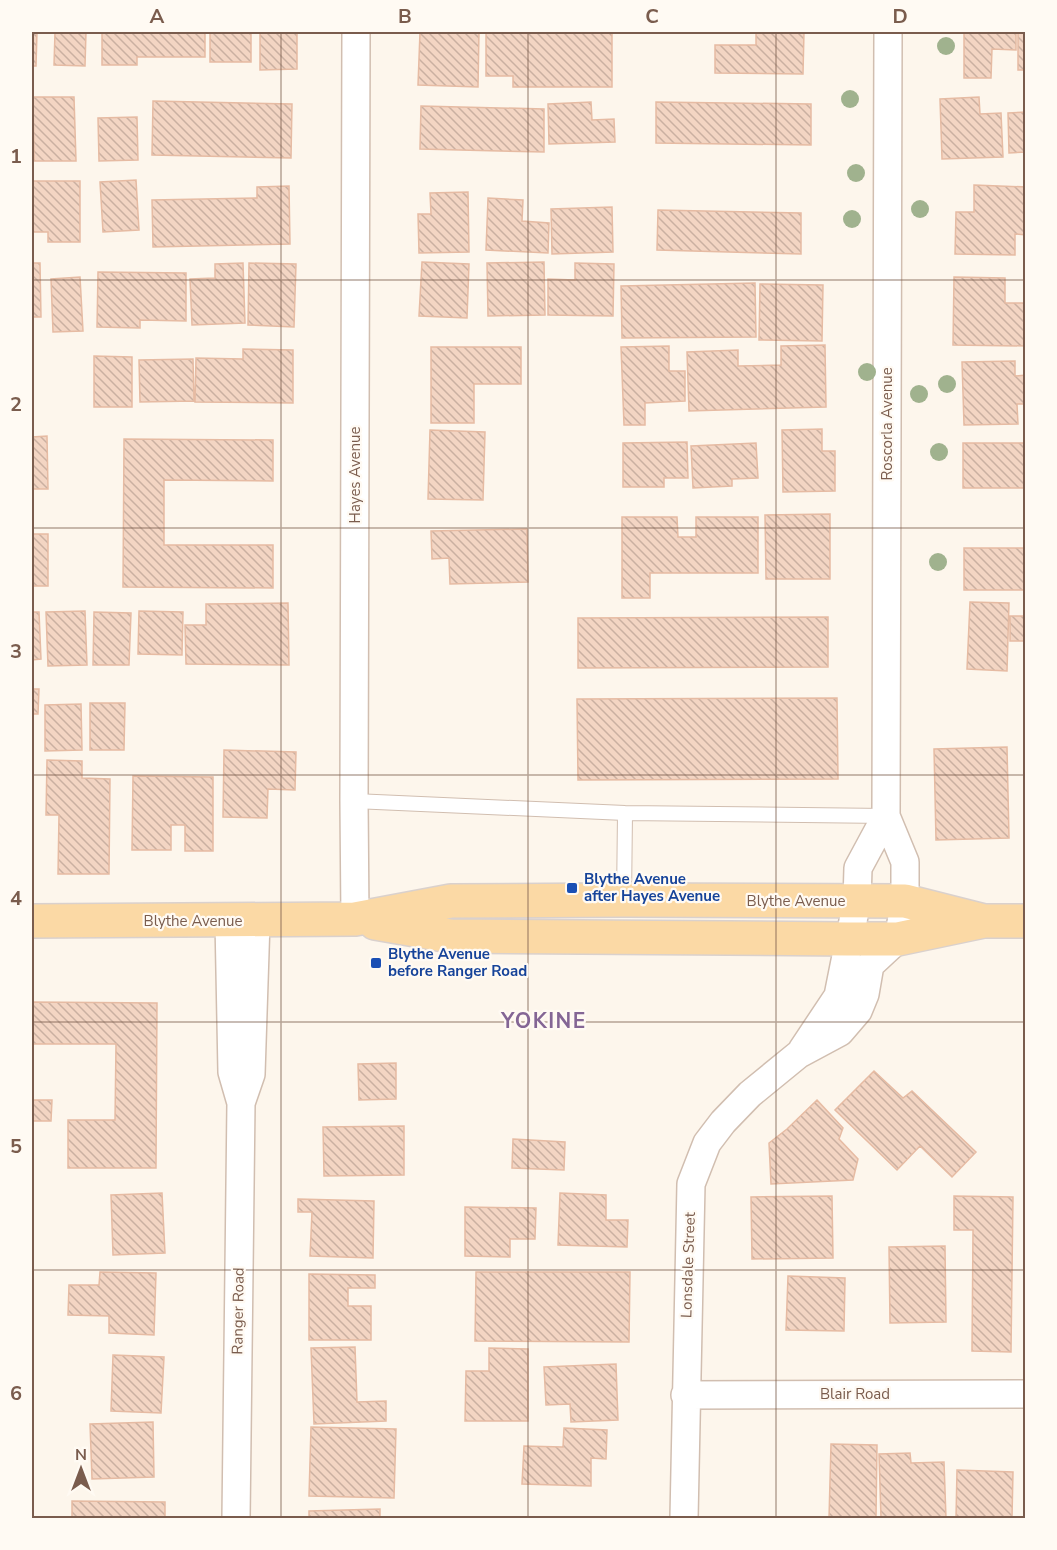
<svg xmlns="http://www.w3.org/2000/svg" width="1057" height="1550" viewBox="0 0 1057 1550" font-family="'Nunito Sans',sans-serif">
<style>
.building{fill:url(#building-back-hatch);stroke:#e6bba3;stroke-width:1.5}
.lines{fill:none;stroke-linecap:round;stroke-linejoin:round}
.service-casing{stroke:#d1beb0;stroke-width:16}
.minor-casing{stroke:#d1beb0;stroke-width:30}
.primary-casing{stroke:#dad1cd;stroke-width:36}
.service{stroke:#fff;stroke-width:14}
.minor{stroke:#fff;stroke-width:27}
.primary{stroke:#fbd9a5;stroke-width:33}
.tree{fill:#a0b28e}
.grid{fill:none;stroke:#7a5c4d;stroke-width:1.5;stroke-opacity:0.55}
.transit-dot{fill:#1a4fb4;stroke:#fffaf3;stroke-width:2}
.labels{text-anchor:middle;dominant-baseline:central;stroke-width:4.5;stroke-linejoin:round;paint-order:stroke}
.street-label{font-size:15px;fill:#7a5c4d;stroke:#fffaf3}
.transit-label{font-size:15px;font-weight:bold;fill:#164399;stroke:#fffaf3;text-anchor:start}
.district-label{font-size:21px;font-weight:bold;letter-spacing:1.5px;fill:#846695;stroke:#fffaf3}
.neatline{fill:none;stroke:#7a5c4d;stroke-width:2}
.grid-label{font-size:20px;text-anchor:middle;font-weight:bold;fill:#7a5c4d}
</style>
<defs>
<pattern id="building-back-hatch" width="6" height="6" patternUnits="userSpaceOnUse" patternTransform="scale(1.5)"><rect width="6" height="6" fill="#f3d5c3"/><path d="M-1 5l2 2M0 0l6 6M5-1l2 2" fill="none" stroke="#cab0a1"/></pattern>
</defs>
<rect width="100%" height="100%" fill="#fdf6ec"/>
<path class="building" d="M32,32h5l-1,34h-4z
M55,32h31l-1,34 -31,-1z
M102,32h103v25h-68v8h-35z
M210,32h41v30h-41z
M260,32h37v37l-37,1z
M420,32h59l-1,55 -60,-2z
M486,32h126v55h-99v-11h-27z
M756,32h48l-1,42 -88,-1v-28h41z
M964,32h52v18l-24,-1 -1,29h-27z
M1018,32h8v38h-8z
M33,97h41l2,64h-42z
M979,97l1,17 21,-1 2,44 -61,2 -2,-60z
M153,101l139,3 -1,54 -139,-3z
M591,102l1,18 22,-1 1,23 -66,2 -1,-40z
M656,102l155,2v41l-155,-2z
M421,106l123,3v43l-124,-3z
M1026,112v40l-17,1 -1,-40z
M137,117l1,43 -39,1 -1,-43z
M136,180l3,50 -36,2 -3,-50z
M32,181h48v61h-32v-10h-16z
M974,185l52,2v48l-11,-1v21l-60,-1 1,-42h18z
M289,186l1,58 -137,3 -1,-47 105,-2v-11z
M468,192l1,60 -50,1 -1,-39h13l-1,-21z
M488,198l35,2 -1,21 27,2 -1,30 -62,-3z
M612,207l1,45 -61,2 -1,-45z
M658,210l143,3v41l-144,-4z
M422,262l47,2 -2,54 -48,-2z
M544,262l1,53 -57,1 -1,-53z
M32,263h8l1,54h-9z
M243,263l2,60 -53,2 -2,-46 25,-1v-14z
M249,263l47,1 -2,63 -46,-2z
M575,263l39,1 -1,52 -65,-1v-36l27,1z
M98,272l88,1v48l-46,-1v8l-43,-1z
M80,277l3,54 -30,1 -2,-53z
M954,277l51,1v25h21v43l-73,-1z
M755,283l1,54 -134,1 -1,-52z
M760,284l63,1 -1,56 -63,-1z
M825,345l1,62 -137,4 -2,-59 51,-2v16l43,-1v-19z
M669,346v25h16v30l-40,2v22h-21l-3,-78z
M431,347h90v37h-47v39h-43z
M243,349l50,1v53l-98,-1 1,-44 47,1z
M94,356l38,1v50h-38z
M193,359l1,42 -54,1 -1,-42z
M1015,361v15l11,-1v29h-9l1,20 -54,1 -2,-63z
M822,429v22h13v40l-52,1 -1,-62z
M430,430l55,2 -2,68 -55,-1z
M47,436l1,53h-16v-52z
M124,439l149,1v41l-109,-1v65h109v43l-150,-1z
M687,442l1,36h-24v9h-41v-44z
M756,443l2,35 -26,1v7l-39,2 -2,-42z
M963,443h63v45h-63z
M830,514v65h-64l-1,-64z
M622,517h55l1,20h18v-20h62v56h-108v25h-28z
M527,529l1,53 -78,2 -1,-26 -17,1 -1,-28z
M32,534h16v52h-16z
M964,548h62v42h-62z
M970,602l39,1 -2,68 -40,-2z
M288,603l1,62 -103,-1 -1,-39h21v-21z
M85,611l2,54 -39,1 -2,-54z
M139,611l44,1 -1,43 -44,-1z
M32,612h7l2,47 -9,1z
M94,612l37,1 -2,52h-36z
M1010,616h16v25h-16z
M828,617v50l-250,1v-50z
M32,689h7l-1,25h-6z
M837,698l1,81 -260,1 -1,-81z
M90,703h35l-1,47h-34z
M81,704l1,46 -37,1v-46z
M1007,747l2,91 -73,2 -2,-91z
M224,750l72,2 -1,38 -27,-1 -1,29 -44,-1z
M47,760l35,1v17l28,1 -1,95h-51l1,-59h-13z
M133,776l80,1v74h-28v-26h-14v25h-39z
M32,1002l125,1 -1,165h-88v-48h47l1,-76h-84z
M396,1063v36l-37,1 -1,-36z
M874,1071l29,27 9,-7 64,61 -24,25 -32,-31 -23,24 -62,-60z
M32,1100h20l-1,21h-19z
M817,1100l26,28 -4,11 19,20 -5,21 -82,4 -2,-41 18,-14z
M404,1126v49l-80,1 -1,-49z
M513,1139l52,3 -1,28 -52,-2z
M162,1193l3,60 -52,2 -2,-60z
M560,1193l46,2v25h22l-1,27 -69,-2z
M832,1196l1,62 -81,1 -1,-62z
M954,1196l59,1 -2,155 -39,-1 1,-121h-19z
M298,1199l76,2 -1,57 -63,-2 2,-44h-14z
M465,1207l71,1 -1,31h-25v18l-45,-1z
M945,1246l1,76 -56,1 -1,-76z
M100,1272l56,1 -2,62 -45,-2v-17l-41,-1 1,-30h30z
M476,1272h154l-1,70 -154,-1z
M309,1274l66,1v13h-27v18h23v34h-62z
M788,1276l57,2 -1,53 -58,-1z
M355,1347l2,55 29,-1v20l-72,3 -3,-76z
M489,1348l39,1v72h-63l1,-50h23z
M113,1355l51,2 -3,56 -50,-2z
M616,1364l2,56 -47,2 -1,-18 -24,1 -2,-38z
M153,1422l1,55 -62,2 -2,-55z
M311,1427l85,2 -2,69 -85,-2z
M564,1428l43,2 -1,29 -15,-1v28l-69,-2 2,-38 39,1z
M831,1444l46,1 -1,73h-47z
M910,1453l1,10 33,-1 2,56h-65l-2,-64z
M957,1470l56,2 -1,46h-56z
M72,1501l93,1v16h-93z
M380,1509v9h-71v-7z"/>
<g class="lines">
<defs>
<path id="service" d="M354,801l271,12 261,3
M624,900l1,-87"/>
<path id="minor" d="M355,919l-1,-118 2,-769
M229,921l3,151 9,31 -5,415
M802,1050l36,-54 19,-95 1,-33 28,-52
M241,1103l10,-29 5,-153
M685,1395l341,-1
M684,1518l7,-334 16,-41 16,-21 27,-28 49,-40 41,-22 18,-21 7,-17 5,-29 28,-26 7,-38v-39l-19,-46 2,-784"/>
<path id="primary" d="M32,921l323,-2 96,-18 173,-1 281,1 79,20
M375,923l75,13 398,3h50l86,-18h42"/>
</defs>
<use href="#service" class="service-casing"/>
<use href="#minor" class="minor-casing"/>
<use href="#primary" class="primary-casing"/>
<use href="#service" class="service"/>
<use href="#minor" class="minor"/>
<use href="#primary" class="primary"/>
</g>
<g class="tree">
<circle cx="946" cy="46" r="9"/>
<circle cx="850" cy="99" r="9"/>
<circle cx="856" cy="173" r="9"/>
<circle cx="920" cy="209" r="9"/>
<circle cx="852" cy="219" r="9"/>
<circle cx="867" cy="372" r="9"/>
<circle cx="947" cy="384" r="9"/>
<circle cx="919" cy="394" r="9"/>
<circle cx="939" cy="452" r="9"/>
<circle cx="938" cy="562" r="9"/>
</g>
<path class="grid" d="M281,32v1486M528,32v1486M776,32v1486M32,280h994M32,528h994M32,775h994M32,1022h994M32,1270h994"/>
<g class="transit-dot">
<rect x="566" y="882" width="12" height="12" rx="3"/>
<rect x="370" y="957" width="12" height="12" rx="3"/>
</g>
<g class="labels">
<g class="street-label">
<text transform="translate(887 424) rotate(-90)">Roscorla Avenue</text>
<text transform="translate(355 475) rotate(-90)">Hayes Avenue</text>
<text x="796" y="901">Blythe Avenue</text>
<text x="193" y="921">Blythe Avenue</text>
<text transform="translate(688 1265) rotate(-88)">Lonsdale Street</text>
<text transform="translate(238 1311) rotate(-89)">Ranger Road</text>
<text x="855" y="1394">Blair Road</text>
</g>
<g class="transit-label">
<text x="584" y="879">Blythe Avenue<tspan x="584" dy="17">after Hayes Avenue</tspan></text>
<text x="388" y="954">Blythe Avenue<tspan x="388" dy="17">before Ranger Road</tspan></text>
</g>
<g class="district-label">
<text x="544" y="1021">YOKINE</text>
</g>
</g>
<rect width="1057" height="1550" fill="none" stroke="#fffaf3" stroke-width="66"/>
<g transform="translate(81 1469)" stroke="#fffaf3" stroke-width="4.5" paint-order="stroke">
<path d="M0-4.5L10 22L0 15L-10 22Z" fill="#7a5c4d"/>
<text y="-9" font-size="16" font-weight="bold" text-anchor="middle" fill="#7a5c4d">N</text>
</g>
<rect x="33" y="33" width="991" height="1484" class="neatline"/>
<g class="grid-label">
<text x="157" y="23">A</text>
<text x="405" y="23">B</text>
<text x="652" y="23">C</text>
<text x="900" y="23">D</text>
<text x="16" y="163">1</text>
<text x="16" y="411">2</text>
<text x="16" y="658">3</text>
<text x="16" y="905">4</text>
<text x="16" y="1153">5</text>
<text x="16" y="1400">6</text>
</g>
</svg>
